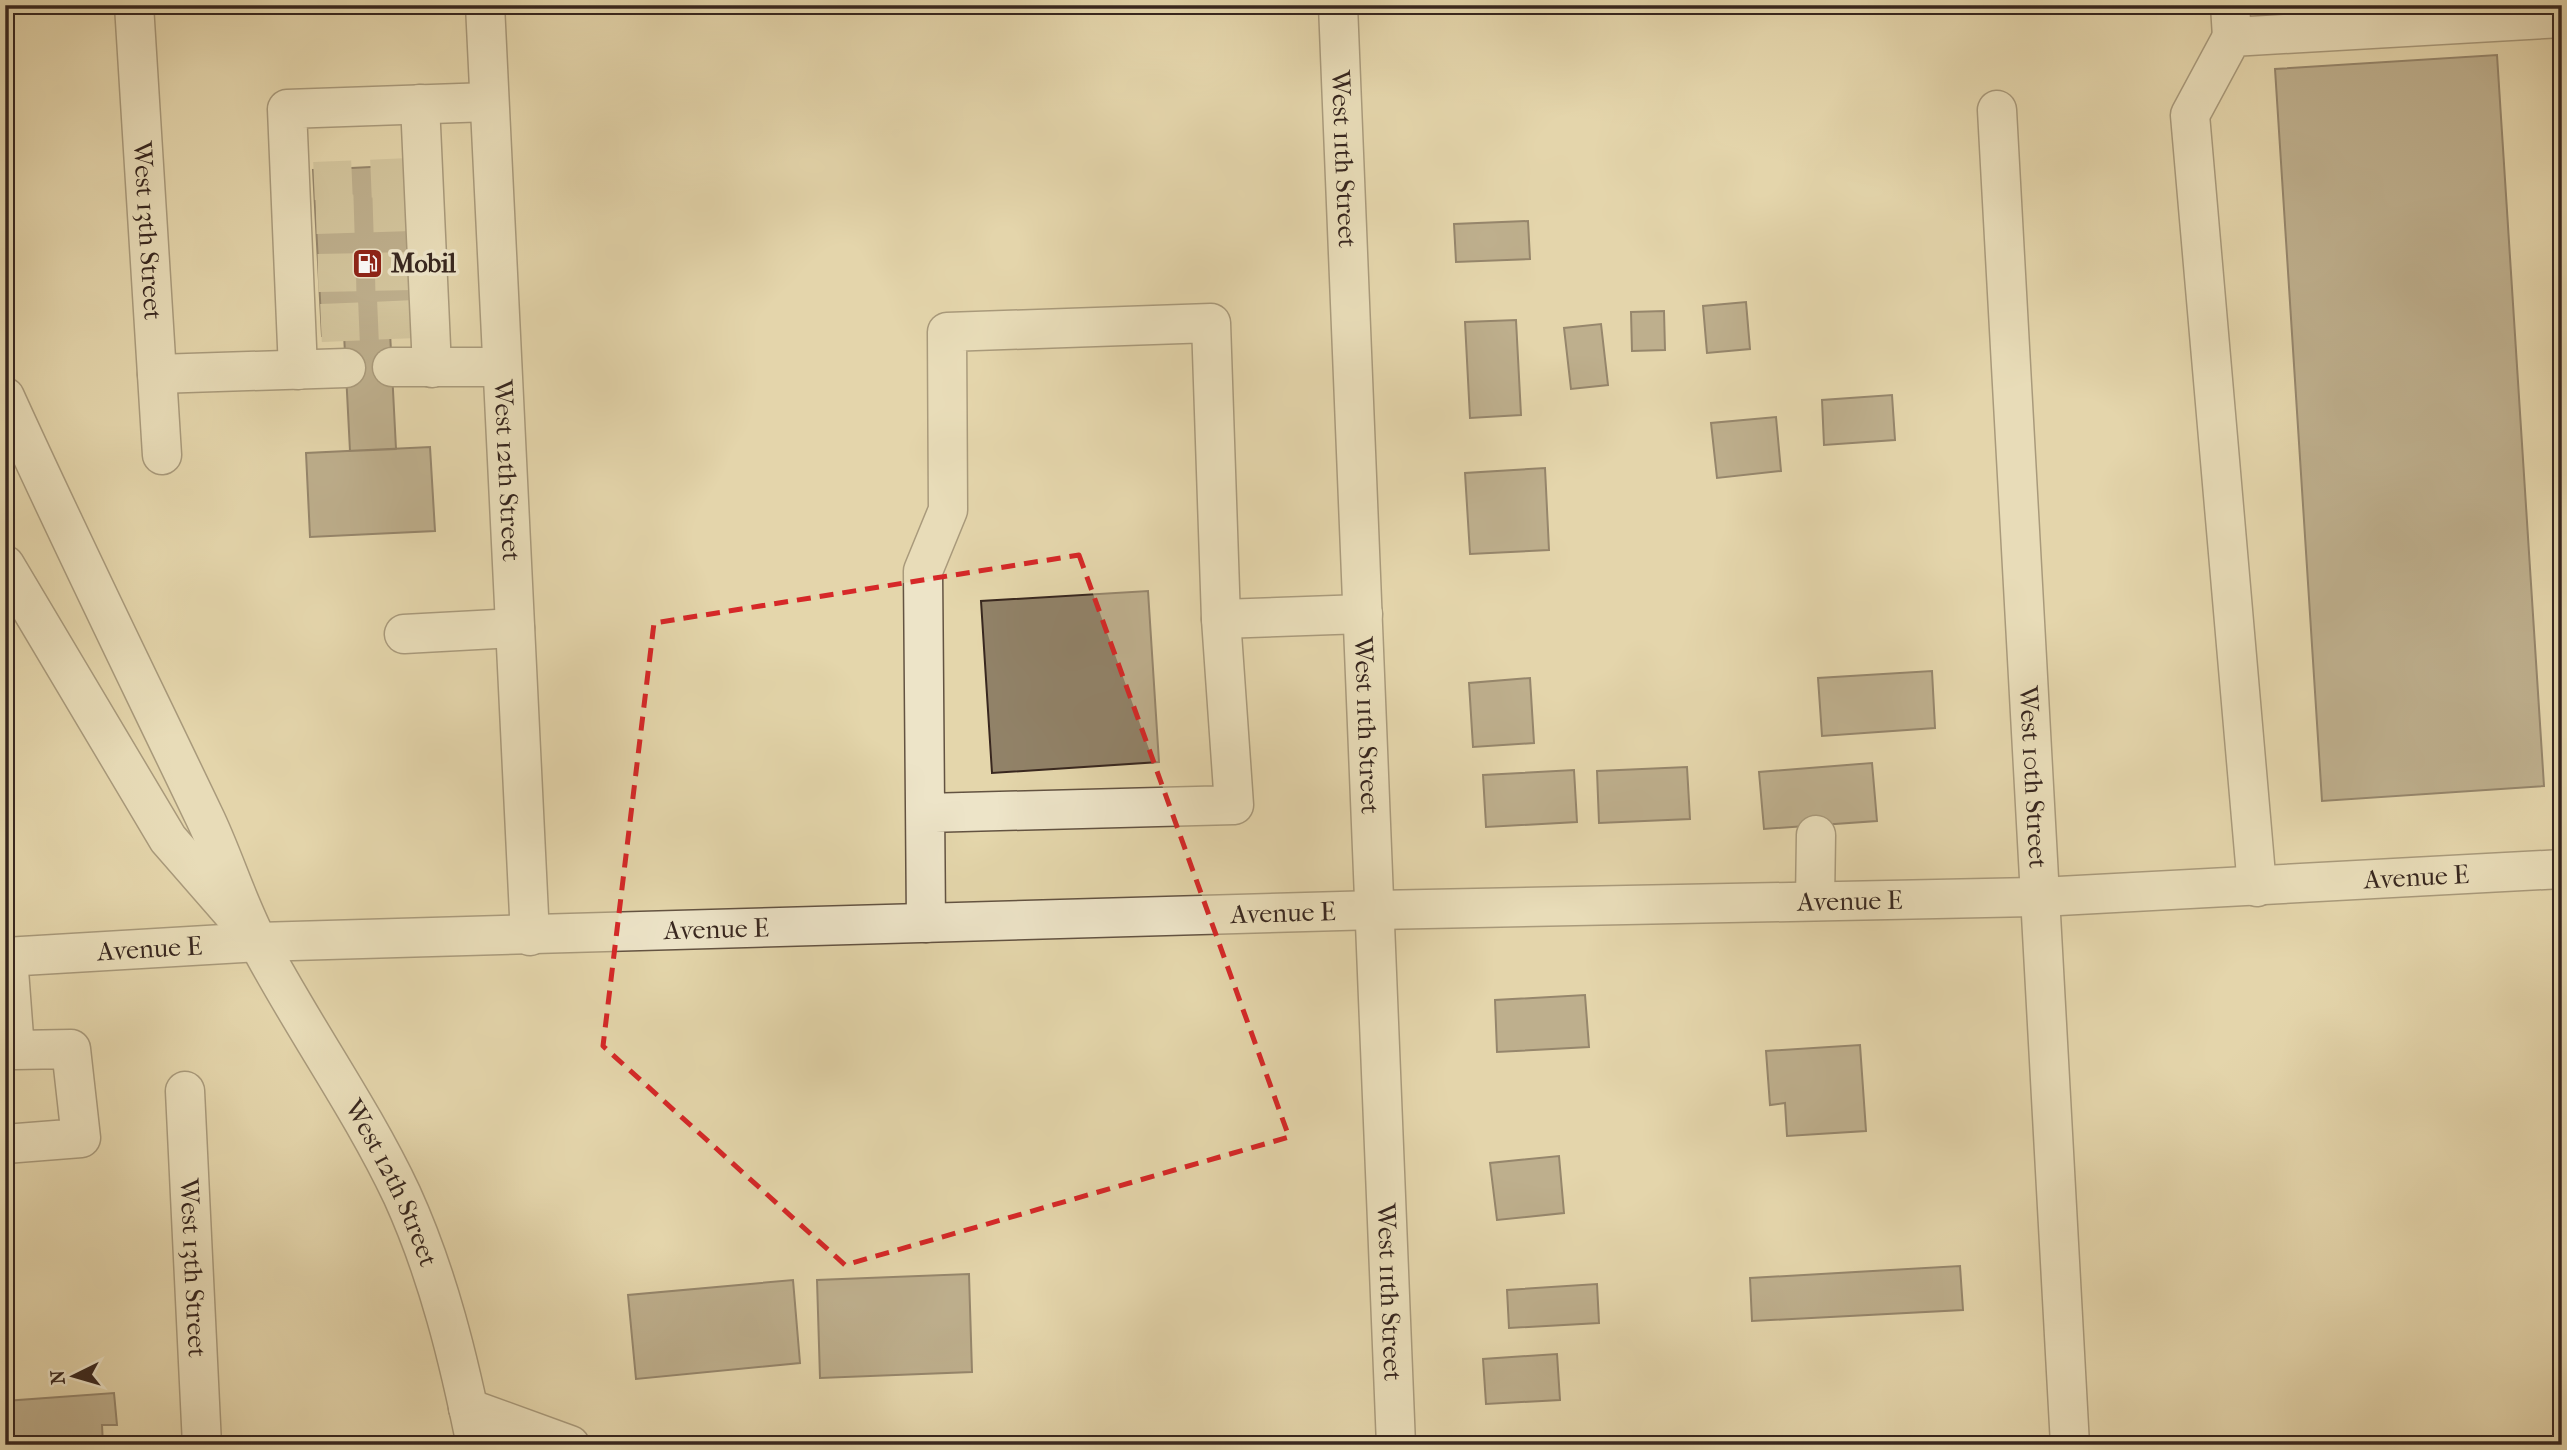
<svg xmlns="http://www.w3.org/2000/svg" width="2567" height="1450" viewBox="0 0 2567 1450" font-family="'IM FELL French Canon',serif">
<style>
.building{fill:#918268;stroke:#38271f;stroke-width:2}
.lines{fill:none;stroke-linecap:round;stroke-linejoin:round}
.minor-tunnel{stroke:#c2b38f;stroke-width:38;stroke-dasharray:38 19;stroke-linecap:butt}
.minor-casing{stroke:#635342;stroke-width:41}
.minor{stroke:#ede4c8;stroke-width:38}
.marked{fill:none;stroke:#d62828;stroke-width:5;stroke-dasharray:14 9;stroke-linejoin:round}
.labels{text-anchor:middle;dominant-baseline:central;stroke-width:7;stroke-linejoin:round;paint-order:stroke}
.street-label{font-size:26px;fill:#38271f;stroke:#ede4c8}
.poi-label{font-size:26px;font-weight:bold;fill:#38271f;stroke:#ede4c8;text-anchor:start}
</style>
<rect width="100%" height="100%" fill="#e4d6ab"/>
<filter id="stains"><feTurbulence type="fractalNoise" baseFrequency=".00286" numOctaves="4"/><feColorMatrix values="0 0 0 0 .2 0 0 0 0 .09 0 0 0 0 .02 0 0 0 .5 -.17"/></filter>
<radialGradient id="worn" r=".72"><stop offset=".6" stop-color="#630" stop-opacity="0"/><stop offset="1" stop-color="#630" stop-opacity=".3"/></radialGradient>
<path class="building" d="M2497,55l47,731 -222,15 -47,-732z
M409,165l9,166 -28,1 6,117 -46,2 -6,-117 -22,2 -9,-166z
M1528,221l2,38 -74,3 -2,-38z
M1746,302l4,47 -43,4 -4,-47z
M1664,311l1,39 -33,1 -1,-39z
M1516,320l5,95 -51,3 -5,-96z
M1601,324l7,61 -37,4 -7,-61z
M1892,395l3,45 -71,5 -2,-45z
M1776,417l5,54 -64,7 -6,-55z
M430,447l5,84 -125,6 -4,-84z
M1545,468l4,82 -79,4 -5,-81z
M1148,591l11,171 -167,11 -11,-172z
M1932,671l3,57 -113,8 -4,-58z
M1530,678l4,65 -61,4 -4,-64z
M1872,763l5,58 -113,8 -5,-57z
M1687,767l3,52 -91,4 -2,-52z
M1574,770l3,52 -91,5 -3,-52z
M1585,995l4,52 -92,5 -2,-52z
M1860,1045l6,86 -79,5 -2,-33 -15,2 -4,-54z
M1559,1156l5,57 -67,7 -7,-57z
M1960,1266l3,44 -211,11 -2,-43z
M969,1274l3,98 -152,6 -3,-98z
M793,1280l7,83 -164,16 -8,-84z
M1597,1284l2,39 -90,5 -2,-38z
M1557,1354l3,46 -74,4 -3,-45z
M114,1393l3,32h-15l1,20h-98v-44z"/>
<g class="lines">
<path class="minor-tunnel" d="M314,181l96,-4
M316,215l96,-3
M318,273l96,-2
M321,323l96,-4"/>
<defs>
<g id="minor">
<path id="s1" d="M134,5l28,450"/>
<path id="s2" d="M485,5l45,931"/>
<path id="s3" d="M1338,5l58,1440"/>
<path d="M2230,5l2,32"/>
<path d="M420,104l12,264"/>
<path id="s4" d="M1997,110l73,1335"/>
<path d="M392,367h110"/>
<path d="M298,370l-11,-261 202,-7"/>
<path d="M157,374l189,-6"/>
<path id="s5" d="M5,397c64,141 132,279 199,419 20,41 33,87 55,128 45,85 102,164 143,251 36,79 57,165 74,250"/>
<path d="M5,565l163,274 68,78"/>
<path d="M1221,619l142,-5"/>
<path d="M404,634l111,-6"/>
<path d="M2257,887l-67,-772 42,-78 330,-19"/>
<path d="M1815,901l1,-66"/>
<path d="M926,923l-3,-352 25,-61 -1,-178 264,-9 10,296 13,186 -308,8"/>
<path id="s6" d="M5,957l253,-15 1118,-32 664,-13 522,-28"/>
<path id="s7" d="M185,1091l17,354"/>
<path d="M5,1144l76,-6 -10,-89 -56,1 -7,-93"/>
<path d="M468,1408l102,37"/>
</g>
</defs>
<use href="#minor" class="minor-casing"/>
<use href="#minor" class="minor"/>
</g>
<path d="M0 0H2567V1450H0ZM1079,555l210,582 -444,128 -242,-219 51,-423z" fill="#e4d6ab" fill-opacity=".55" fill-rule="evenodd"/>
<path class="marked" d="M1079,555l210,582 -444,128 -242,-219 51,-423z"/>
<defs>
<symbol id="fuel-square" viewBox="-11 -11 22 22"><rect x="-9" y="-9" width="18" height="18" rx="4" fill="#8f2418" stroke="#ede4c8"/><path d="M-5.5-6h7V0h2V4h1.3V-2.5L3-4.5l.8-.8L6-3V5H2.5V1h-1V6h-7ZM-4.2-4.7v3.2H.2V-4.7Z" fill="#fff"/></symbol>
</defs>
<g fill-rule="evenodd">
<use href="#fuel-square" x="350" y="246" width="35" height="35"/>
</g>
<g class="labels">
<g class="street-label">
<text stroke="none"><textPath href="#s3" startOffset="154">West 11th Street</textPath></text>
<text stroke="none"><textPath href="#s1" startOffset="226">West 13th Street</textPath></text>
<text stroke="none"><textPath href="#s2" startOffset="466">West 12th Street</textPath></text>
<text stroke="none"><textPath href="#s3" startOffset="721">West 11th Street</textPath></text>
<text stroke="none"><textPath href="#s4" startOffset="668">West 10th Street</textPath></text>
<text stroke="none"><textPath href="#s6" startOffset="2413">Avenue E</textPath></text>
<text stroke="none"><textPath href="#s6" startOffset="1846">Avenue E</textPath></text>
<text stroke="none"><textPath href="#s6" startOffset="1279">Avenue E</textPath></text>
<text stroke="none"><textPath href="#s6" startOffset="712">Avenue E</textPath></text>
<text stroke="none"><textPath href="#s6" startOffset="145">Avenue E</textPath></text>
<text stroke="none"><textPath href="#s5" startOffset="877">West 12th Street</textPath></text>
<text stroke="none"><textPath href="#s7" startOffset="177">West 13th Street</textPath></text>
<text stroke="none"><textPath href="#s3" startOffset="1288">West 11th Street</textPath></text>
</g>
<g class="poi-label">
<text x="391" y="263">Mobil</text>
</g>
</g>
<rect width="2567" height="1450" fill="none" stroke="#e4d6ab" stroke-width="28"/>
<rect x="7" y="7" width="2553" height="1436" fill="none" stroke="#38271f" stroke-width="3.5"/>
<rect x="14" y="14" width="2539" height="1422" fill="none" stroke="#38271f" stroke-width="2"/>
<g transform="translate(74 1376) rotate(265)" stroke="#ede4c8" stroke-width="5" paint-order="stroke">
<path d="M0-5L12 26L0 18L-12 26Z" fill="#38271f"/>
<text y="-10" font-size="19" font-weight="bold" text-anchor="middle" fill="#38271f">N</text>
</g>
<rect width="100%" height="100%" filter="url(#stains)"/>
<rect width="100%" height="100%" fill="url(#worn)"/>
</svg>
